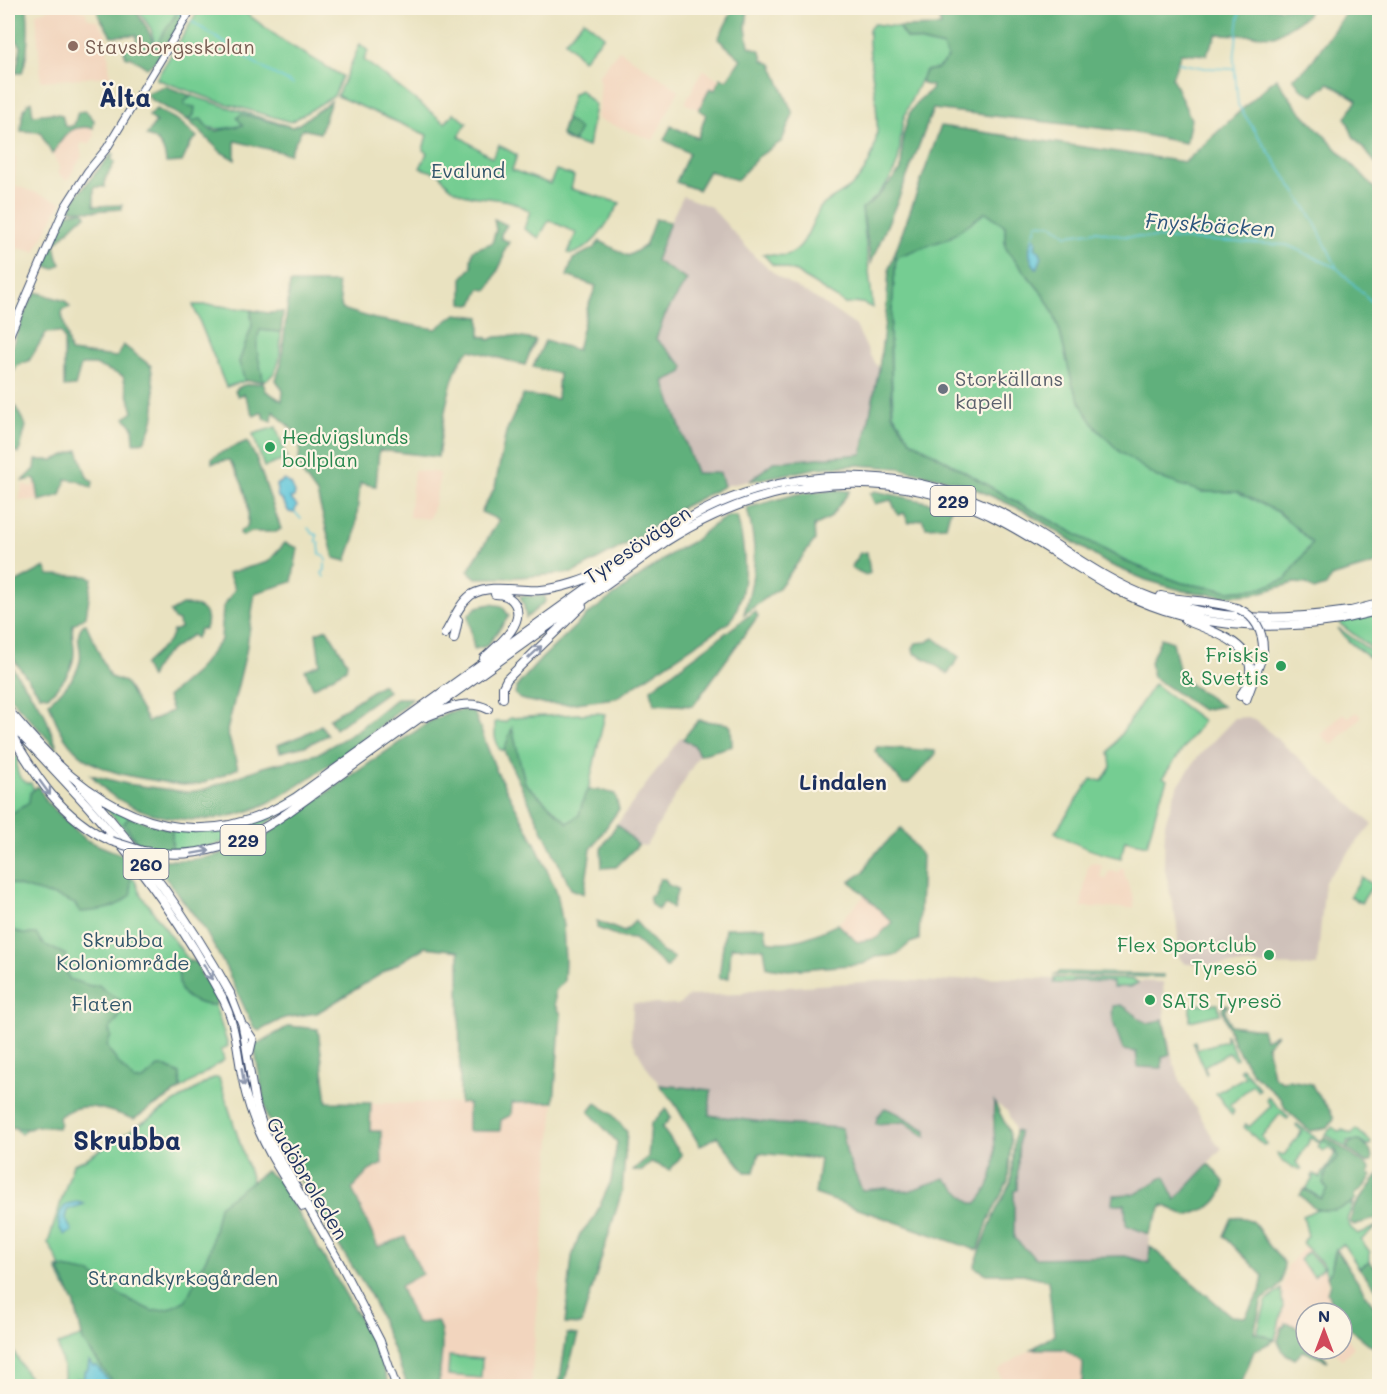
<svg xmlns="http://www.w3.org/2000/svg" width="1387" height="1394" viewBox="0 0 1387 1394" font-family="Mali,sans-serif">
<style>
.built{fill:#f2d5be}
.industrial{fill:#cfc1ba}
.green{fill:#75cd92;stroke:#487e78;stroke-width:1.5}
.forest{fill:#60b07c;stroke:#3e706d;stroke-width:1.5;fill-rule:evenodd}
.water{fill:#5ec6da;stroke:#3c7a9c;stroke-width:1.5}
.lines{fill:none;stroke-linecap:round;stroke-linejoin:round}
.stream{stroke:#5ec6da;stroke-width:1.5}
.major-casing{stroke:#3a4a6d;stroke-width:9}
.highway-casing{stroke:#3a4a6d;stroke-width:10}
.major{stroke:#fff;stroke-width:7}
.highway{stroke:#fff;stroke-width:8}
.highway-bridge-casing{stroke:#3a4a6d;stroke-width:10;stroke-linecap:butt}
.highway-bridge{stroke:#fff;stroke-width:8}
.oneway{stroke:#8d97ae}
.education-dot{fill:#8d6e63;stroke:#fcf5e5;stroke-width:2}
.worship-dot{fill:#6b7280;stroke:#fcf5e5;stroke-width:2}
.leisure-dot{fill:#2e9e5b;stroke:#fcf5e5;stroke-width:2}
.labels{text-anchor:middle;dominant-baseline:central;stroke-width:4.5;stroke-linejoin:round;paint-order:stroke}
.shield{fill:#fcf5e5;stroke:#5e6a86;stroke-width:1.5}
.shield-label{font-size:18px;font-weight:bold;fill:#1b2f5e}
.education-label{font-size:20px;fill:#785e54;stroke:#fcf5e5;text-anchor:start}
.park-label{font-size:20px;fill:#32566b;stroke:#fcf5e5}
.worship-label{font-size:20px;fill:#5b616d;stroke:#fcf5e5;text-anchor:start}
.leisure-label{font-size:20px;fill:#27864d;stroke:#fcf5e5;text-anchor:start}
.street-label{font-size:20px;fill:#1b2f5e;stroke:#fcf5e5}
.water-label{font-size:21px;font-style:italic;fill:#2c557d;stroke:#fcf5e5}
.neighbourhood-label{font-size:21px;font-weight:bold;fill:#1b2f5e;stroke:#fcf5e5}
.district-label{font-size:26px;font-weight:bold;fill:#1b2f5e;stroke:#fcf5e5}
</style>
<rect width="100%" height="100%" fill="#fcf5e5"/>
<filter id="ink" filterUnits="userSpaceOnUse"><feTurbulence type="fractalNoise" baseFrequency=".0167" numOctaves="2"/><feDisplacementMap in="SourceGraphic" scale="12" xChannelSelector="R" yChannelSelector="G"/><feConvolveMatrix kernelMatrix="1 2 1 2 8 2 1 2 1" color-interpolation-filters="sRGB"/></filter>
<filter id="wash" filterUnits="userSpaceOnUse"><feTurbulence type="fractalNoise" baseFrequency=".008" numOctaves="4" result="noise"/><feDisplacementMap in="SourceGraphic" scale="24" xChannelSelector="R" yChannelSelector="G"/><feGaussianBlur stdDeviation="1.35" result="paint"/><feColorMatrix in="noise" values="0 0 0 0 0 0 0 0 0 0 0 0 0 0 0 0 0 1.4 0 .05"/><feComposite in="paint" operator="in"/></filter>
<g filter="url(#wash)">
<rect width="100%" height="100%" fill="#e9e2c0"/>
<path class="built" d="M55,8l16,1 15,3 1,6 10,3 8,11 2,8 3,36 -69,5 -5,-68z
M619,50l60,40 -26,50 -56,-21 3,-25 -1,-19z
M703,69l17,11 -5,10 -5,-2 -11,22 -14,-7z
M82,126l11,2 1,9 -5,7 -7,-1 -2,3 2,10 -15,25 -9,-8 2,-5 -8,-14 18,-24z
M8,156l8,1 -2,28 47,17 -26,50 -27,-6z
M414,470l26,3 -5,29 -6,17 -20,-2z
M36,480l25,15 -22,6 -20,-1 4,-16 9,3z
M1356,712l5,5 -29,28 -11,-10 22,-22 6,5z
M1092,862l10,3 -1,13 6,1 2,-8 10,1v-4h5v5l10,27v8l-53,-1 7,-42z
M865,895l28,27 -16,16 -20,4 -19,-18z
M554,1102l-23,284h-92l-2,-65 -21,3 -16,-38 22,-12 -17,-37 -27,10 -26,-58 17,-18 2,-68h97l32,28 1,-11 11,-17z
M1305,1247l18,17 4,12v17l4,14 4,6h-29v19l-2,2 -8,-8h-11l-3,1 -3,13 -21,-7 8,-31 15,-13 5,-12 1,-11z
M1342,1331l12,16 -12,12 -12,-10h12z
M1032,1349h32l19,14 -1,19 -5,4h-74l-5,-16z"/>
<path class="industrial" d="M683,196l28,11 45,51 24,20 40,23 36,25 15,31 8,12 -17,85 -89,8 -23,19 -26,5 -4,-13h-24l-32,-93 18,-7 -26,-34 9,-24 22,-35 -31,-19 14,-39z
M1248,717l8,3 116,104 -47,57 -8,85 -131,-2 -7,-6 -2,-33 -13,-60 1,-42 12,-36 20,-29 38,-40z
M681,737l13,8 5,10 -53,91 -8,-1 -21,-21z
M979,977l184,5 2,39 8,40 9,24 34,58 6,5 -47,52 -10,-24 -29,18h-16l5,10 1,21 22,9 2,12 -1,17 -24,-7 -90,2 -21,-20v-111l-7,-16 -12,-8 -3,21 4,21v18l-10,26 -9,15 -6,-1 -26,-25 -36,13 -23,-3 -24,2 -15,-34 -5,-28 -64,-4 -70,-9 3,-24 -51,-6 -13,-17 -16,-29 2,-36 45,2 11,-9 49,-2 20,-5 136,-9 45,2z"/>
<path class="green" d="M137,8h43l-25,39 -4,-18z
M200,8h39l46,34 57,34 -8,20 -43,26 -74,-21 -61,-22z
M584,20l20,16 -21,24 -18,-19z
M874,24l24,3 8,11 37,9 5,11 -11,11 -12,2c-7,15 -16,31 -21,47 -4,13 -3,25 -5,38 -3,20 -21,41 -37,53l11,99 -11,-5 -17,1 -49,-32 -24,-8 -9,-10c7,0 17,3 23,1 16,-4 22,-22 28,-35 2,-3 4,-9 6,-12 10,-11 28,-16 37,-27 39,-46 9,-100 12,-152z
M360,44l8,7 -4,9 81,63 9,-10 13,10 -8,13 33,22 7,-13 18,10 -5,15 38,14 6,-14 18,6 -3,13 49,14c-13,19 -25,46 -49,51l-3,-1 8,-20 -27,-13 -10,18 -15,-9 6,-18c-6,-3 -14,-8 -21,-10 -27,-6 -54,1 -69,-27l-20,-6 7,-15 -4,-3 4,-15 -90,-39z
M580,90l15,15 -7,42 -22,-7 -5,-5 12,-41z
M192,96l100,31 -53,-7 4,5c-29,7 -30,4 -55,-5l6,-5 -11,-10 2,-4z
M986,212l19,14v20l4,7 34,41 10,18 7,20 13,54 24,43 105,63 35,-1 41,21 34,31 -26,36 -24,9 -33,3 -47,-8 -53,-20 -118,-64 -101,-59 -17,-27 -3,-80 6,-76 53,-19z
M193,305h20l38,5 1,16 -13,36 6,19 -19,6z
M259,330l22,2c-1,17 2,42 -18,49l-8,-38z
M276,427l11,32 -23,8 -11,-33z
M1379,614v40l-40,-31 18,-6z
M1338,628l41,29v9c-13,-13 -31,-21 -41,-38z
M472,674l1,2 -212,151c-29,14 -56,23 -89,24v-21c34,2 62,-1 94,-13z
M1154,684l49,37 -40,56 4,3 -9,24 -11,41 -22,-5 -4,18c-25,-5 -45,-12 -66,-26l36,-53 11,2 9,-14 -2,-15z
M597,713l8,1 -17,77 -5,10 -4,15 -11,7 -43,-40 -13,-54 -8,22 -5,-2 -4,-12v-15h10l5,-4z
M8,755l10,2c-2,12 -2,19 9,26h4l3,6 -4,4 9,15 76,53 20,20 6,14 51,70 23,41 13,40 -7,4 3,10 -70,47 -57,-7 -57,14 -19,20 -13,-14z
M95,796l38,23 -4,-1 11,29z
M1362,877l11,8 -12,18 -11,-7z
M1060,972l104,3v2l-111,-2z
M1054,978l79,1 5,4 -7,4h-18v-5l-31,-1h-9l-1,2h-18z
M1194,1004h24l2,10 -30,7v-14z
M1226,1034l11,24 -3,1 -4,-7 -26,14 3,7 -1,1 -13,-32 2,-1 2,8 29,-8z
M1242,1068l18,21 -2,2 -6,-6 -22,20 4,6 -2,4 -16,-22 29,-16 -5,-8z
M213,1078h6l36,112 117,196h-324l9,-2 7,-6c1,-12 -5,-21 -6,-33l28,-10 -12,-37 -10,-12 -7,-18 4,-1 -13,-24 25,-79 11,-4z
M1268,1097l21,20 -2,2 -7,-5 -19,23 6,7 -4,1 -19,-18 2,-3 3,3 22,-21 -5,-6z
M1297,1124l23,17 -1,1 -8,-4 -15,25 6,6 -1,1c-9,-2 -21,-8 -24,-17l7,2 18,-24 -6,-5z
M1332,1127l6,4 5,-1 9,4 4,-5 15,13 -1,3c-8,0 -13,-6 -23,-4l-1,7 -20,-14z
M1322,1140c8,5 15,7 16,17l-11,13 -4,13 4,6 -5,10 -16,-10 7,-11 -2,-1 2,-3 7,4 16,-25 -7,-5 -5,3 -6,-4z
M1353,1203l-6,17 4,8 7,6 20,-8 -17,14 9,12v10l-11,6 -16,-24 -8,7 -4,20 -4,5 -4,-12 -21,-21 6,-7 -5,-20 14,-7 17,1z
M1308,1252l15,15 -9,9 -15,-16z
M1281,1289l2,18 -8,33 -18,-7 9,-31z
M8,1328l4,5v16l17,29 13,8h5h-39z
M449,1356l33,3 -1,19 -33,-3z"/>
<path class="forest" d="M8,8h19c2,22 2,44 -5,65h-6l5,-27 -13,-16z
M98,8h36l13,20 8,18 25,-38h10l-34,53 -9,7 -16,-11 -5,1 -3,-12 14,-1 -1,-10 -25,1 -13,-22z
M734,8h14l-2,20 3,18 12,5 2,9 9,4 21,50 -11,27 -24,16 -21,23 -28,-9 -11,19 -22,-8 13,-29 -25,-13 7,-14 27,12 8,-24 -7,-4 11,-22 5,2 6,-12 6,2 14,-21 -23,-20z
M936,8h375l-6,9 -30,19 -58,-2 -11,21 -25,-2 -9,25 19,41 -5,24 -61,-12 -192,-22 -33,86 -29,68 -9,-54 13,-10 26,-29 2,-34 7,-24 8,-11 13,-11 1,-4 -9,-2 -2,-3 4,-10 12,-2 11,-11 -5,-11 -37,-9 -8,-11 43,-1z
M1349,8h30v159l-26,-31 -7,-18 11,-18 -28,-17 -15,12 -12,-5 -9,-12 15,-11z
M1276,78l20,28 83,87v370l-48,14 -5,9 -12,4 -7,-6 -13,-1 -40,11 -32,2 -38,-5 -38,-11 -40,-17 -79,-51 -65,-29 -63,-15 -41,-3 -40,3 -68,13 23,-19 89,-8 17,-85 7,-56 3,-44 52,-143 244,36zM986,212l19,14v20l4,7 34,41 10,18 7,20 13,54 11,24 13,19 23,23 37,25 45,15h35l41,20 22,19 12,12 -26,36 -24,9 -33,3 -47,-8 -53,-20 -118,-64 -101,-59 -18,-27 -2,-80 6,-76 53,-19z
M165,86l27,10 -7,5 -1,4 11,2 -1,8 -6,5 -38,-21 -3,-6z
M31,101l2,14 19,-2 10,2 3,11 3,1 6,-2 4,-13 8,-1 8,9 -1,8c-25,-4 -28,8 -41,26l-12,-22 -19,-1c1,-11 0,-23 10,-30z
M331,101l-11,32 -18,-4 -13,25 -54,-13v19l-14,-8 -32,-31 12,-2 8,10 8,2 26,-6 -6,-7 4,-4 51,13 7,-3z
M156,109l23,12 18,16 -6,6 -9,19 -16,1c-1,-14 -6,-24 -20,-27l10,-14 -7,-6z
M566,119l14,10 -7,13 -12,-7z
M112,153l2,1 -3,5 4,3 -10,17v8h-11v19l28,-1v4l-32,2 -20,-2 9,-16z
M81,211l4,2 1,3 -7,4 -24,24 3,15 3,5 -7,5 -10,-4 24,-52z
M494,219l13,6 -6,9v4l8,4 -5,9 -1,9 -15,30 -8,-1 -7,15 -4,1 -7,-2v-25l10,-11 -1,-7 2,-10 19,-7 4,-13z
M655,219l15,3 -14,39 31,19 -22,35 -9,24 28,27 -2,7 -18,8 32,92h24l4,13 -47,24 -45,31 -59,32 -67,5h-30l-8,-7 31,-51 -18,-8 14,-25 11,-55 17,-37 34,4 2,-25 -26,-7 12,-26 32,9 10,-41 9,-23 -29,-10 6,-17 21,-11 6,-7 28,15 17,-10z
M290,283h47l5,26 33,10 61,10 20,-15 24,3v19l6,1 3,3 7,-3 14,-1 25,4 -10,25 -55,-15c-21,14 -28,81 -32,107l-59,-7 -3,36 -16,-3 -5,53 -9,25 -12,-3 -17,-64 -16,-22 -2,-13 2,-21 -28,-27 -1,11 -7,-3 -3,-7 -8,4 -10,-22 -6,2 -3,-5c6,-8 19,-7 28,-8l3,8 16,10 1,-10 -7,-11 5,-16z
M36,292l29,9 5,6 -7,3 -1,4 8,38 47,5 6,-12 28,21c4,29 9,49 -7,76l-10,1 -1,-16 -8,-9 8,-6 -10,-36 -28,-11h-14l-6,21 -11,1v-48l-4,-7 -14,1 -17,28 -11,4 -10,15v-23l20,-52z
M251,310l17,3 15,-1 -2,20 -21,-2c-8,18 1,32 3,51h-18l-6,-19 13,-36z
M11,406h4l11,20 -7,27 -11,-4v-30z
M247,441l10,19 24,69 -5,3h-25l-9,4 -2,-3 1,-3 6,-3c5,-23 -5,-49 -18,-67l-17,3v-5c11,-8 23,-11 35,-17z
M78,450l9,27 6,5 -1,6 -14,-7 -12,-2 -5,16 -22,6 -3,-21 -3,-1 -10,2 12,-12 1,-9h18z
M837,490l13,1 -20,27 -16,8 1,14 -37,49 -34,25c12,-42 14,-64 3,-106l50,-14z
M875,491l76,16 -5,19 -20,1 -4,-8 -13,4 -5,-10 -6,2 -7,-15 -16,4 -5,-10z
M728,516h9c9,36 13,71 -6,105l-115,77 -48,6h-26l-22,-5 -5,-5 3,-9 23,-26 46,-44 88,-64 17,-9 20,-16z
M285,543l13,5 -6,34 -37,11 -9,59 -19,79 11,37c-13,6 -26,13 -39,16 -15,3 -32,-1 -47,-4 -54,-9 -86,-20 -103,-78 13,-11 27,-23 31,-41 3,-12 -7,-25 3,-36l3,-1 24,53 15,5 23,40 24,-11 -5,-14 30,-26 24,-31 2,-33 12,-18 -7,-16 40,-11z
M867,552l3,21 -4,2 -15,-7 9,-15z
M45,567l4,8 38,1 5,2 -6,38 -13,9c-2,9 1,16 1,25 1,19 -12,34 -26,46l-8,-1 -32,-43v-53l7,-16z
M520,596h25v6l-19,16 -2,-12z
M491,604l11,2 7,10 -22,30 -13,3 -6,-33 9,-9z
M182,605c17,-1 29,5 23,24h-5l-4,9 -4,-3c-18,13 -35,22 -42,43l-6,-13 25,-24 4,-10 7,-3 -1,-7 -5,-2 -4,-7z
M755,611l3,5 -65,90 -39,-2 -3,-15z
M327,629l20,33 -1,7 -33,19 -8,-18 15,-6 -4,-31z
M934,638l25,19 -11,17 -20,-14 -14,-7 -1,-5 3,-5 11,-1z
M1161,638l12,4 8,36 41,28 -20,4 -49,-33 -3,-15z
M8,662l36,50 14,38 -50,-55z
M382,684l6,7 -53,38 -6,-10z
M397,698h15c-27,27 -58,50 -89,71 -18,12 -36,24 -55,34 -50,24 -111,23 -158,-9 -7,-5 -13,-13 -19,-19l36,9 60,8 16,-2 60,-23 54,-13 37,-21z
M463,710l11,2 22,58 39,73 22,50 6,32 2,36 -1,20 -9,10v14l6,9 -7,88 -42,1 -1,12 -10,5 -1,11h-32v-28h-8l-1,-152 -34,-4 -108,66 -33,5 -25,13 -5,-3 -28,-60 -23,-41 -48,-63 -2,-6c36,7 68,-3 101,-15l175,-121 20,-10z
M698,720l30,4 3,3 1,19 -33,9 -5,-10 -11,-6z
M321,725l7,10 -23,11 -25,6 -2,-7 25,-10z
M512,728l13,55 43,40 11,-8 6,-21 3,-4h12l15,4 4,15 -28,40 -7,45 -13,-5 -67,-138z
M877,747l58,4v4l-26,28 -6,1 -28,-33z
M38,786l9,16 39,38 39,16 5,13 1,26c-18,16 -29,15 -51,17l-5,-8 -14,-6 -53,-15v-67l21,-14 1,-9z
M129,817l43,13v21l-32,-4 -16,-24z
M617,824l21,21 -22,22 -14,1 -1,-19z
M901,828l21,28 -3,84 -9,3 -14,12 -20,2 -13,7 -75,6 -21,-3 -3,-19 -33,-1 -2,31h-10l6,-50 40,-1 2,14c26,5 48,-6 71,-17l19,18 20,-4 15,-16 -42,-41 14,-9 7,-14z
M660,879h5l3,6 10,4 -6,19 -8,-6 -6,8 -7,-6 -2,-8 4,-2z
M597,921l27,11 11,-11 27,31 12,6 -7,10 -33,-29 -11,-1 -26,-10z
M8,927l14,7h14l7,10 23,11 -2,10 5,14 22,7 8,-1c8,10 21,12 28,22l-18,23 2,6 -4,9c4,12 19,27 28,36l8,-1 15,-13h9l13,7 1,15 -47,30c-25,-8 -52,-22 -75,-2l1,6 -2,5 -22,-2 -7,3 -21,-2z
M190,961l6,1 7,16 9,6 6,13 -2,8c-11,1 -30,-4 -35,-15 -3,-5 -2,-14 -3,-20z
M1225,1004l3,1 -3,6 5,14 32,4 3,10 12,-5 -10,11 6,31 9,5 6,-1 24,4c5,15 18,21 22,35l-7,9 -17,3 -25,-23 -4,-9 -29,-26 -18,-29 -12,-35z
M1121,1005c17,8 22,26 42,14l7,35 -8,3v11l-24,-1 -2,-15 -13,-2c-4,-15 -13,-28 -10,-44z
M289,1026l29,3 9,73 44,1 -1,28h11l1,33 -13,7 -17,18 26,58 27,-10 17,37 -22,12 16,38 21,-3c10,19 2,45 2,65h-31l-37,-90 -56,-88 -48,-91 -13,-71z
M660,1085l51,5 -2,25 69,9 64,4 5,28 15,34 24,-2 23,3 36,-13 26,25h6c28,-32 14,-64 17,-101l15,29 2,11 -3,39 -20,40 -9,28 -3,1 -161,-56 5,-35 -61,-6 -5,19h-9l-28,-36 -17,10 -25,-42z
M596,1103l16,11 15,18 -5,59 -41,134 -16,-1 7,-67 8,-23 14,-16 17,-37 6,-39 -28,-30z
M885,1108l12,5 29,17v7l-21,-15 -29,2 1,-7z
M666,1109l5,8 -9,11 20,27 -12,15 -19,-8 -9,9 -9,-1 15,-13 3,-33z
M1015,1131l4,1 -2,58 -3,1v47l21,20 90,-2 24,7 1,-17 81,70 14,1 15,-25 3,-16 -39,-40 8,-18c24,-3 24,10 36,26 5,7 11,13 16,19l-2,19 -6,8 -14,10 -8,32 21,8 -21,11 -12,30 -5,1 -5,4h-155l5,-4 1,-19 -19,-14h-32l22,-14 -6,-55 -25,-6h-36l-13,-7 20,-52 17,-33z
M1325,1136l45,32 -1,6 3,2 -9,12 -8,7 1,4c-9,9 -28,15 -41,9 -5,-3 -10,-9 -15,-13l4,-6 17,10 6,-10 -4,-6 4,-13 11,-13c-1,-10 -8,-12 -16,-17z
M1359,1141c8,5 13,9 13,19l-5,3 -20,-14 3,-7z
M1209,1164l16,19c-5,23 -18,26 -38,33l-24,-11 -15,29 -22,-9 -1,-21h-13l1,-9 23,-1 29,-18 10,24z
M266,1171l14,11 92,158 18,46h-275l-32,-45 -8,-36 -16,-36 5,-1 26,5 30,22 32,16 17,-2 17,-9 24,-50 9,-44z
M1379,1174v44l-25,7 -4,-3 4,-15z
M1336,1249l43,65 -1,37 -36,-28v-10h-7c-4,-6 -4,-13 -8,-20l3,-10 -3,-7 4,-5z
M1370,1262l9,10v20l-20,-24z
M1285,1323c8,0 14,7 21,12v14h12l10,12 -25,-10 -8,8 -11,-6 -6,-12 4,-14 3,-1z
M567,1334l11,1 -15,51h-4z"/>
<path class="water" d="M1034,237l2,4 -1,8 4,1 3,7 -5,12c-9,-10 -10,-20 -3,-32z
M284,480l7,4 4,9 -1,4 -4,1 7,8 -3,7 -5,-1 -7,-12 -4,-3 -2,-12z
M77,1202l7,2 -17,6 -2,8 7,13 -7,4c-10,-9 -8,-22 2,-31z
M89,1361l4,5h4l15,20h-29l-7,-8 5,2 3,-3v-5l4,-3z"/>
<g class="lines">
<path class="stream" d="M171,8l12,8
M1240,8l-6,53 4,44 75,114 23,47
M191,21l75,49 27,14
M1179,63l26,5 29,1
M1032,239l5,-16 17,2 13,10 30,-4 24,5 166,9 50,23 43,42
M295,512l6,7
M308,528l4,5 5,2 -1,6 3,2 1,11 5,3 1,4
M324,577l-2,-4 3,-3v-6"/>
</g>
</g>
<g filter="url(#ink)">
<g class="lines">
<defs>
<path id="major" d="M8,339l57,-132 23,-36 19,-23 85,-140
M1349,611l31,-8
M1340,620l30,-7h10
M230,993l12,31 13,77 10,31 74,129 41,79 16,46
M222,997c18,36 14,63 24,98 11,42 33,76 57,112
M245,1027l8,12 -3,13"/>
<path id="highway" d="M1161,596c26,6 54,4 78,13
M1185,620c23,10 69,22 65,54 -1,9 -5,16 -10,22
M445,634c8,-13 14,-30 26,-39 20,-12 49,-3 70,-5 23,-2 43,-10 64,-19
M454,639l4,-19
M484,658c13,-12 42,-34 31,-54 -4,-7 -12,-10 -20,-10
M503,698v-11l4,-8 75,-73
M1246,700l17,-46
M8,710c20,22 40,47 63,66 70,58 145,71 224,22l348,-250c24,-16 47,-32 74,-44 92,-40 200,-36 289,11 50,26 93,64 146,83 68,24 128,23 197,13
M426,717c20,-8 41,-19 62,-8
M8,721c30,32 62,64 91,98 48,55 88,114 123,178
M8,729c28,48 52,88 103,112
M82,787c57,63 107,132 148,206
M143,851c55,10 100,-7 144,-38l378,-271c105,-67 228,-80 340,-19 54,29 100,68 159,87 58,19 116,19 176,10"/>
</defs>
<use href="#major" class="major-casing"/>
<use href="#highway" class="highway-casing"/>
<use href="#major" class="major"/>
<use href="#highway" class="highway"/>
<defs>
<path id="highway-bridge" d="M1239,609c19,9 25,25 24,45
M111,841l32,10"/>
</defs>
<use href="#highway-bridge" class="highway-bridge-casing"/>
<use href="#highway-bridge" class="highway-bridge"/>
</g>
<defs><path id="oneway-shaft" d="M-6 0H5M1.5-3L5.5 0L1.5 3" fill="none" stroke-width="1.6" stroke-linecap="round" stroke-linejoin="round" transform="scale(1.5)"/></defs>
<g class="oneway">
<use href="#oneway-shaft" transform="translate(535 652) rotate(-43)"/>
<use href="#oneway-shaft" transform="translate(45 788) rotate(54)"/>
<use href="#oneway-shaft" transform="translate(201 852) rotate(-10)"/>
<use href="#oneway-shaft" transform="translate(208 972) rotate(60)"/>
<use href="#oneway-shaft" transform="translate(243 1077) rotate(81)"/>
</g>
</g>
<circle class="education-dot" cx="73" cy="46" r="6"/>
<circle class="worship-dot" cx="943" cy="389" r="6"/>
<g class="leisure-dot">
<circle cx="270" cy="447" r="6"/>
<circle cx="1281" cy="666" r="6"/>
<circle cx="1269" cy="955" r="6"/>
<circle cx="1150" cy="1000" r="6"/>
</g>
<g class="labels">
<g class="shield">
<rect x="930.5" y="486" width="45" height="30" rx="4.5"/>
<rect x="220.5" y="825" width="45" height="30" rx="4.5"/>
<rect x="123.5" y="849" width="45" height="30" rx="4.5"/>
</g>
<g class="shield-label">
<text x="953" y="501">229</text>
<text x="243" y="840">229</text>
<text x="146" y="864">260</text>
</g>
<g class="education-label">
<text x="85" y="46">Stavsborgsskolan</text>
</g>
<g class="park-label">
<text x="468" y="170">Evalund</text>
<text x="123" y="939">Skrubba<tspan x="123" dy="23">Koloniområde</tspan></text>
<text x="102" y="1003">Flaten</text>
<text x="183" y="1277">Strandkyrkogården</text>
</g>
<g class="worship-label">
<text x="955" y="378">Storkällans<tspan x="955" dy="23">kapell</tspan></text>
</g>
<g class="leisure-label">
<text x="282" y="436">Hedvigslunds<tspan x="282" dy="23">bollplan</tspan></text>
<text x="1269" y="654" text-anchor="end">Friskis<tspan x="1269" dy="23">&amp; Svettis</tspan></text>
<text x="1257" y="944" text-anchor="end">Flex Sportclub<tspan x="1257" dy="23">Tyresö</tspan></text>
<text x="1162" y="1000">SATS Tyresö</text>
</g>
<g class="street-label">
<text transform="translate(637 544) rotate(-34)">Tyresövägen</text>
<text transform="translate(308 1178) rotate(59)">Gudöbroleden</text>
</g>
<g class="water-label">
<text transform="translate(1210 224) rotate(4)">Fnyskbäcken</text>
</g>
<g class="neighbourhood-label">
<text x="843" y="781">Lindalen</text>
</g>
<g class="district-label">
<text x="125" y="97">Älta</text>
<text x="127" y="1140">Skrubba</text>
</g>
</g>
<rect width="1387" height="1394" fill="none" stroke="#fcf5e5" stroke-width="30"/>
<g transform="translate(1324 1331)"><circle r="28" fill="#fcf5e5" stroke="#a2a6af" stroke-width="1.5"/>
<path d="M0-4.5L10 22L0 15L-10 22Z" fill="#d1495b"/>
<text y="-9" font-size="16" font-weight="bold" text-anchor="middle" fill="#1b2f5e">N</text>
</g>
</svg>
